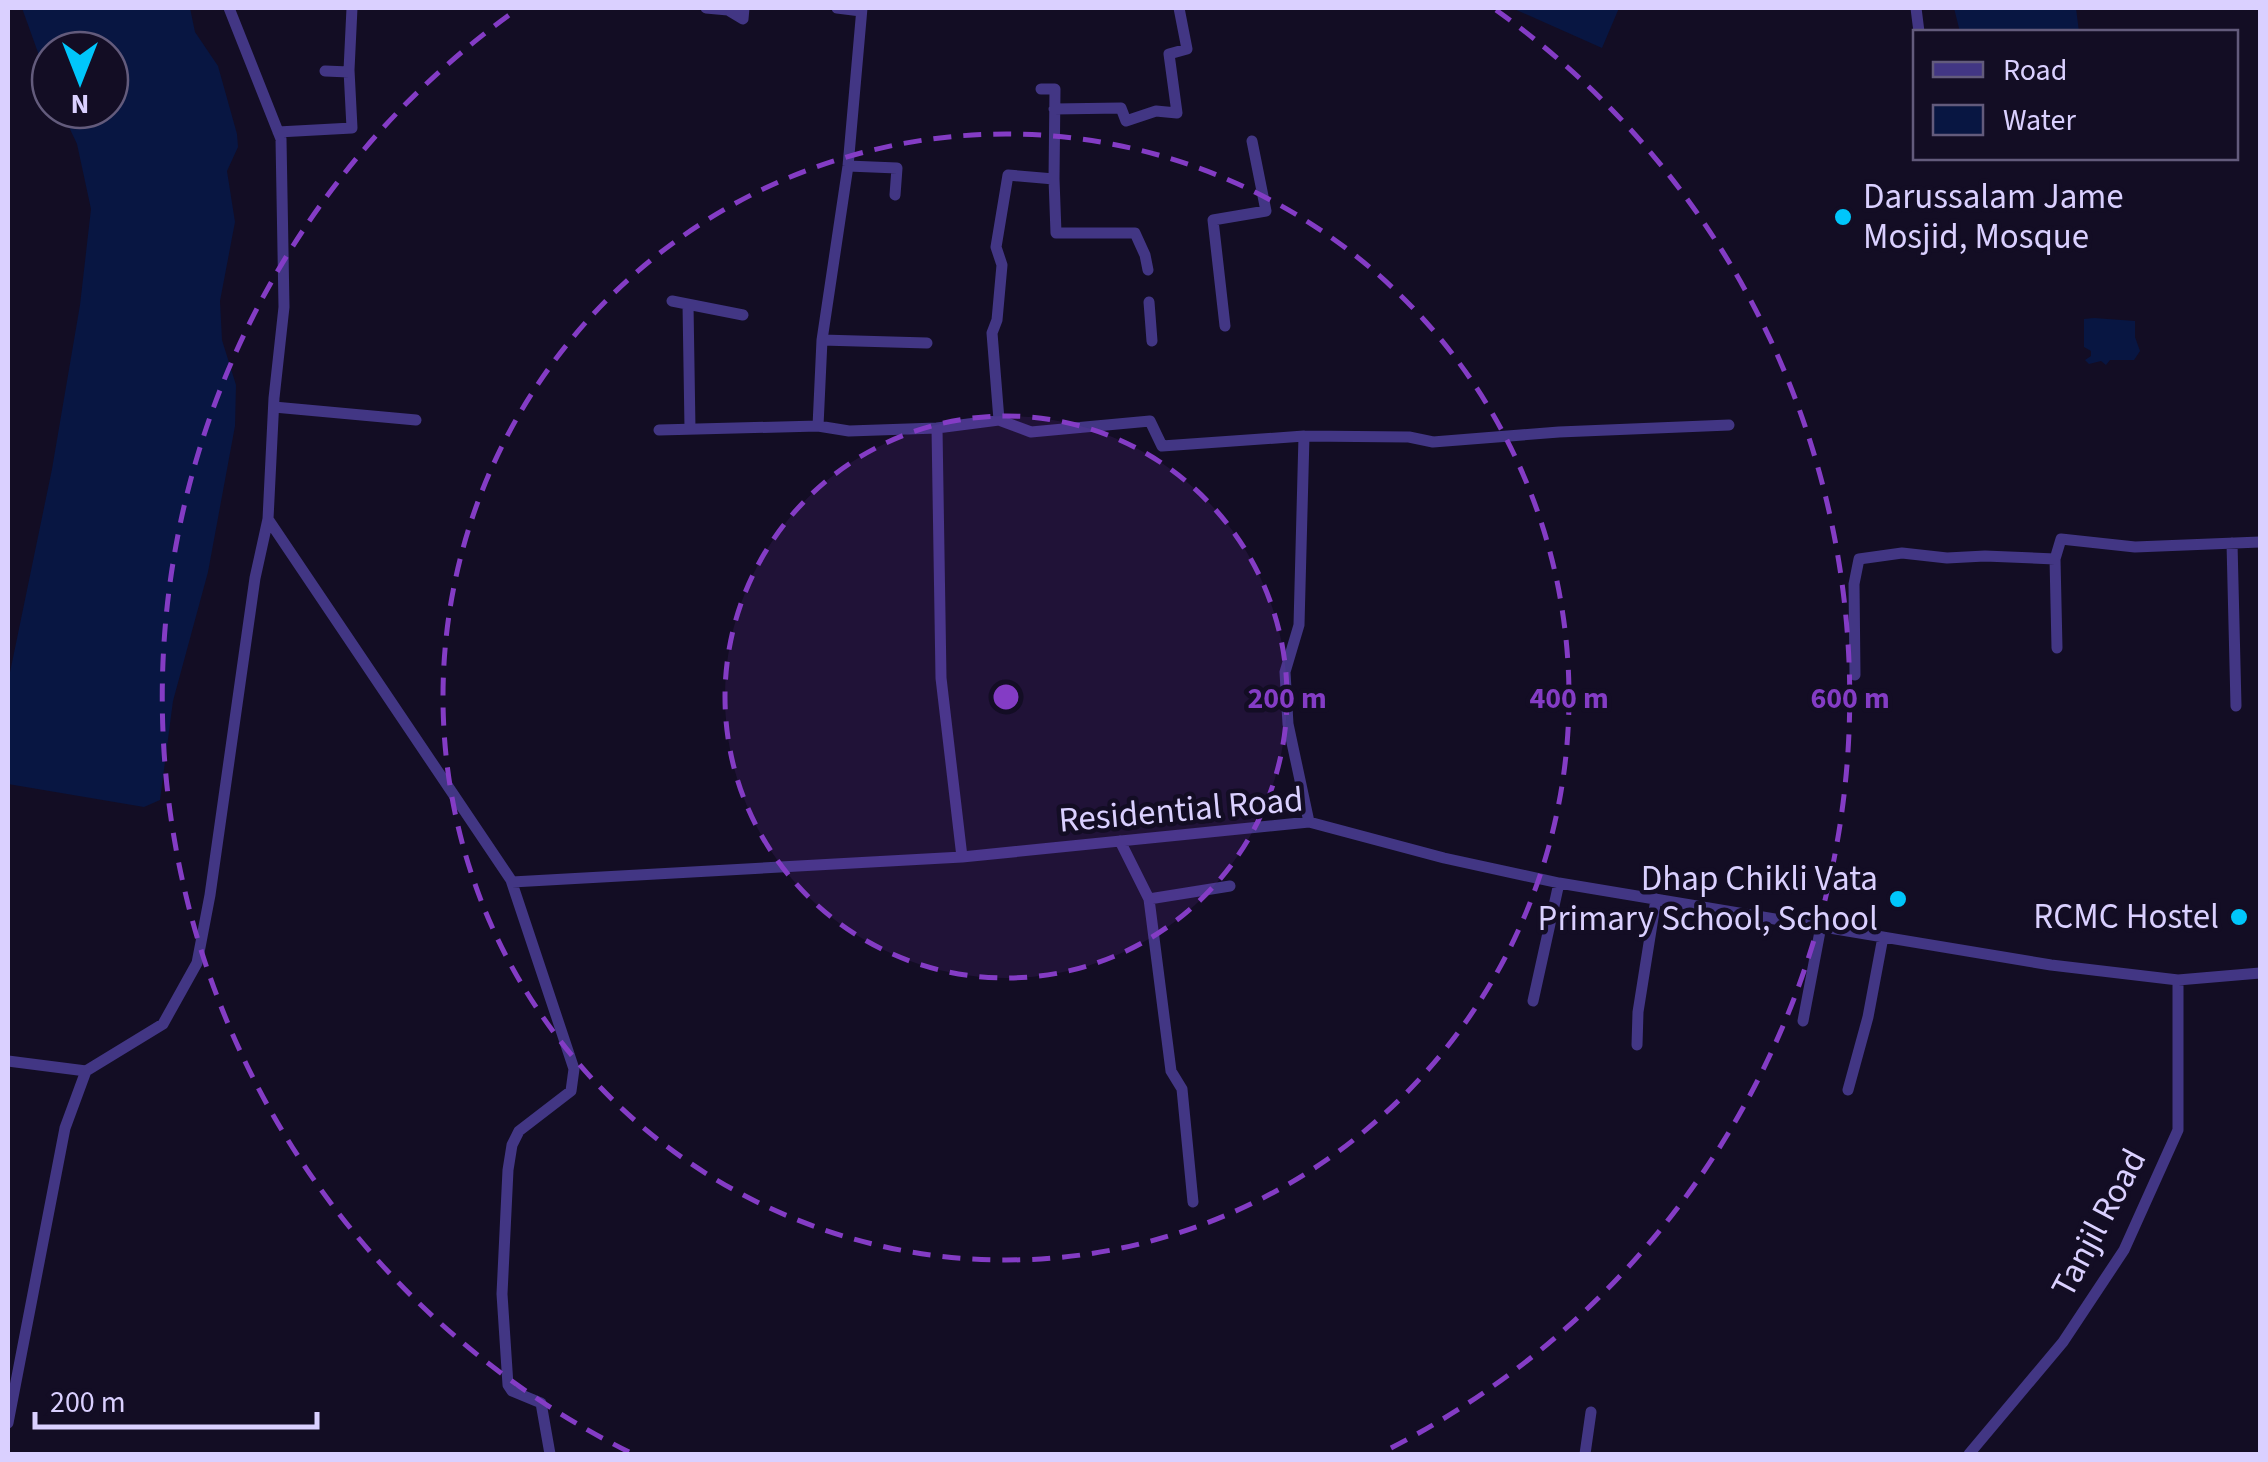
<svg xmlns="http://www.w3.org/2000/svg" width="2268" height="1462" viewBox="0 0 2268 1462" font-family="'Source Sans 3',sans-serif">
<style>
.water{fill:#081642}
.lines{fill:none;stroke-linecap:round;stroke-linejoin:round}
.minor{stroke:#423684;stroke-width:11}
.ring{fill:none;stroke:#843cc5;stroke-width:5;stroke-dasharray:18 12}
.poi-dot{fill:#00c6fb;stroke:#130d24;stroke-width:4}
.labels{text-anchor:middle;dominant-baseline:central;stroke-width:9;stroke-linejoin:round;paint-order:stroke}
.poi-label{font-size:35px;fill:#dad0ff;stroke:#130d24;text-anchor:end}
.street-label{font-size:35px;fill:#dad0ff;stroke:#130d24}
.centre{fill:#843cc5;stroke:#130d24;stroke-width:5}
.ring-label{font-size:30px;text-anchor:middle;font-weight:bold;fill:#843cc5;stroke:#130d24;stroke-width:9;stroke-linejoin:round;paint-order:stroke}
</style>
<rect width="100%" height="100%" fill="#130d24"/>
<path class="water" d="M22,8h168l5,24 23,34 19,68 1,13 -11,24 8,51 -15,79 2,39 14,45 -1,41 -27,146 -35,129 -13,99 -16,7 -136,-23v-102l44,-213 28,-164 11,-96 -14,-65 -16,-34h49v-60h-60v36z
M1512,8h107l-17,40z
M1954,8h122l3,24h-119z
M2094,318l41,3v16l5,14 -6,9h-24l-4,5 -5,-4 -12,3 -4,-4 6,-4v-5l-7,-4v-28z"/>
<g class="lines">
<path class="minor" d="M229,8l52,131 3,168 -10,91 -6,121 243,361 63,189 -3,22 -52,40 -7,14 -4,25 -6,124 6,91 4,6 29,12 9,51
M706,8l22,2 15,9 1,-11
M837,8l24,3
M862,8l-14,158 -26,174 -4,86 31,5 88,-3 4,250 21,179
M1916,8l3,24
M325,71l24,1
M1054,109l67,-1 5,13 30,-10 21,2 -8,-59 18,-5 -8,-41
M278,132l74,-4 -3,-58 3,-62
M848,166l49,2 -2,27
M1054,179l2,54h79l10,22 3,15
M672,301l71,14
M1149,302l3,39
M688,304l2,125
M1225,326l-12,-106 53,-9 -14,-70
M822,340l105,3
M274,407l142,13
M999,420l-7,-87 5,-13 5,-55 -6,-18 12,-72 46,4 1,-90h-14
M937,428l62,-8 32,12 119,-11 12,25 142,-10 105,1 24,5 126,-10 170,-7
M659,430l159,-4
M1304,436l-5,189 -14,47 3,52 21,98
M2232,543l4,163
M2057,648l-2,-89 6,-20 74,8 125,-5
M1855,675l-1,-91 5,-25 43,-6 45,5 38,-2 70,3
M1120,841l29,58 22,172 11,18 11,113
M512,882l450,-25 347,-35 135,36 115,25 492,82 127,15 82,-7
M1149,899l81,-13
M1533,1001l26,-118
M1803,1021l18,-95
M1637,1045l1,-33 18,-113
M8,1061l78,10 77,-47 34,-61 13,-68 45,-317 13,-59
M1848,1090l20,-73 15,-80
M8,1423l57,-295 21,-57
M1585,1454l6,-42
M1969,1454l94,-112 61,-92 54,-120v-150"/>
</g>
<circle cx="1006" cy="697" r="281" fill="#843cc5" fill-opacity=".12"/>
<g class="ring">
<circle cx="1006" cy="697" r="281"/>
<circle cx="1006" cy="697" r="563"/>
<path d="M629 1452A844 844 0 0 1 516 10M1496 10A844 844 0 0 1 1383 1452"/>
</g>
<g class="poi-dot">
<circle cx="1843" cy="217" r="10"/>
<circle cx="1898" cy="899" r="10"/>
<circle cx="2239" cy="917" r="10"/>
</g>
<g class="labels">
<g class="poi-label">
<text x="1863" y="197" text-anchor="start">Darussalam Jame<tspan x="1863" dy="40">Mosjid, Mosque</tspan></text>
<text x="1878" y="879">Dhap Chikli Vata<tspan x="1878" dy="40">Primary School, School</tspan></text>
<text x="2219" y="917">RCMC Hostel</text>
</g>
<g class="street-label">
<text transform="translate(1181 810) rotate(-5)">Residential Road</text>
<text transform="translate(2099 1223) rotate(-62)">Tanjil Road</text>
</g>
</g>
<circle cx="1006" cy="697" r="15" class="centre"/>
<g class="ring-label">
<text x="1287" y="708">200 m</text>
<text x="1569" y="708">400 m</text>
<text x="1850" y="708">600 m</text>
</g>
<rect width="2268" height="1462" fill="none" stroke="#dad0ff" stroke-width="20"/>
<rect x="1913" y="30" width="325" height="130" fill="#130d24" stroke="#635b7c" stroke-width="2.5"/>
<rect x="1933" y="62" width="50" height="15" fill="#423684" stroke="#635b7c" stroke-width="2.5"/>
<text x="2003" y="80" font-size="30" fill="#dad0ff">Road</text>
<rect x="1933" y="105" width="50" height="30" fill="#081642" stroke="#635b7c" stroke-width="2.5"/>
<text x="2003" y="130" font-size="30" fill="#dad0ff">Water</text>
<g transform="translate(80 80) rotate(180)"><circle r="48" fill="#130d24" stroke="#635b7c" stroke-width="2.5"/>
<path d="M0-8L18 38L0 25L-18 38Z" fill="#00c6fb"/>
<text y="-15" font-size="28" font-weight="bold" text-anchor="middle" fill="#dad0ff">N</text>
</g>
<path d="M35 1412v15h282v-15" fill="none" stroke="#dad0ff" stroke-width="5"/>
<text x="50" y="1412" font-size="30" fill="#dad0ff" stroke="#130d24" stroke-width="8" paint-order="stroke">200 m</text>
</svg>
